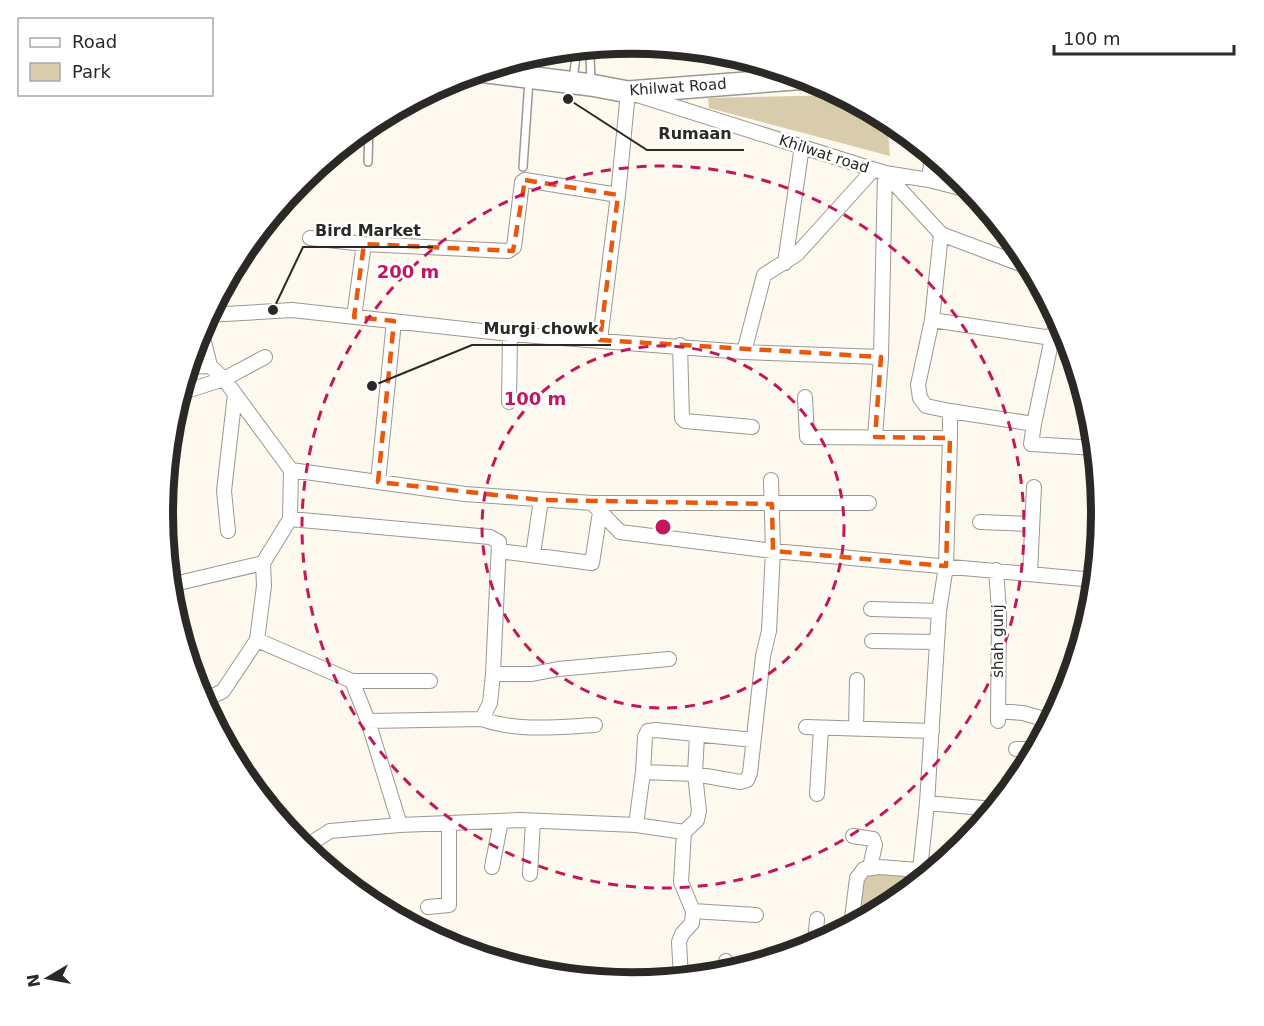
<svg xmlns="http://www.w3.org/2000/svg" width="1264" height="1026" viewBox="0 0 1264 1026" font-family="'DejaVu Sans',sans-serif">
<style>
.green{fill:#d9ccad}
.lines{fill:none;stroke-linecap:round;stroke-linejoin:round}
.service-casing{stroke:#9c988f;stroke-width:10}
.minor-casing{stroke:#9c988f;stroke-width:16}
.primary-casing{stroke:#9c988f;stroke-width:24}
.service{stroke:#fff;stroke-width:7}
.minor{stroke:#fff;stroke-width:14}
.primary{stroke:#fff;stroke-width:21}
.marked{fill:none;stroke:#e8590c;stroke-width:4.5;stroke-dasharray:12 8;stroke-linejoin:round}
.ring{fill:none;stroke:#c2185b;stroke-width:3;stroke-dasharray:10 8}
.labels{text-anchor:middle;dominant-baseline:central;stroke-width:5;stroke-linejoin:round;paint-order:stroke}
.street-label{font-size:15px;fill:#2b2926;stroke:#fff}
.rim{fill:none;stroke:#2b2926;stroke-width:8}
.centre{fill:#c2185b;stroke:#fff;stroke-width:3}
.ring-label{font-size:18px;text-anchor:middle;font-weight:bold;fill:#c2185b;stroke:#fff;stroke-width:5;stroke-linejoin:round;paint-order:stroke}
.leader{fill:none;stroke:#2b2926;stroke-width:2}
.callout-dot{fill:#2b2926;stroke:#fff;stroke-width:2}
.callout-label{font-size:16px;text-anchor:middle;font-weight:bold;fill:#2b2926;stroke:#fff;stroke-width:5;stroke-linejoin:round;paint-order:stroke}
</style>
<rect width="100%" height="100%" fill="#fdf9ef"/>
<path class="green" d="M841,95l46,25 3,36 -181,-48 -1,-10z
M871,873l40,4 5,7 -23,20 -39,20 10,-47z"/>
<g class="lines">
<defs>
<path id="service" d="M585,48l5,7 1,28
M573,81l3,-26 9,-6
M368,162l1,-38
M523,167l6,-87
M296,186h2"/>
<path id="minor" d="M885,173l56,61 90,34
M929,180l3,-25
M941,234l-9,86 -14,65 2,13 6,8 24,5
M310,238l54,6 144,7 6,-4 8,-65 3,-2 93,15
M785,263l17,-117
M208,315l84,-5 218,24 234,18 137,5
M354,317l10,-73
M932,320l120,18 6,-19
M202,326l1,12 7,28 14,13 41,-22
M600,340l18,-145 10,-103 257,81 44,7 43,11
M680,345l2,73 3,3 67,6
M744,352l20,-77 33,-21 76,-84
M188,367l22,-1
M180,393l44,-14 67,91 174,24 127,9 28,29 153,19 322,29
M805,397l2,40 143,1v-27l84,13 -3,20 64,4
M509,402l1,-68
M1034,424l18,-86
M875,437l6,-80 4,-184
M291,470l-1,49 -27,44 1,23 -7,54 95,41 16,40 32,104
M378,482l16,-161
M592,503h277
M290,519l200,18 9,5 -6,132h39l26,-5 111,-10
M980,522l52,2
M228,531l-4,-40 11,-97
M499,551l93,12 8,-51
M533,554l8,-54
M996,570l3,41 -1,110
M1030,573l4,-86
M170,585l93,-22
M871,609l68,2
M872,641l65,1
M352,681h78
M203,701l20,-10 34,-51
M998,711l25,2 28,8
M482,719c35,13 76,8 113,6
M368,721l114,-2 8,-16 3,-29
M806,727l126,4
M856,729l1,-49
M1016,749h20
M643,772l52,2 45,8 7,-2 3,-7 13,-117 6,-25 4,-80 -2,-71
M817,794l4,-66
M927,803l67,6
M636,825l7,-53 2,-35 3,-6 8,-1 97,10
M684,832l13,-12 2,-9 -4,-37 2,-39
M853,836l20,3 2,6 -5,22
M309,852l7,-12 14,-9 70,-6 120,-5 116,5 48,7 -3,50 12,29 -1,12 -10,11 -3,8 2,36
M492,867l9,-46
M920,870l7,-67 12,-192 7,-45 4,-128
M530,874l3,-53
M428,907l21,-2v-81
M693,911l63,4
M851,926l6,-48 7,-9 15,-2 53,4
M815,945l2,-26
M726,973v-12"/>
<path id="primary" d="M479,71l112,14 37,7 180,-14"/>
</defs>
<use href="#service" class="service-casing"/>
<use href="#minor" class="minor-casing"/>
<use href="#primary" class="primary-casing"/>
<use href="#service" class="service"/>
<use href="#minor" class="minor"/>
<use href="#primary" class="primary"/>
</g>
<path class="marked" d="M525,180l93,15 -18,145 281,17 -6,80 75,1 -4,128 -173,-15 -1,-47 -231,-4 -163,-18 16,-161 -40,-4 10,-73 149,7z"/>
<g class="ring">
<circle cx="663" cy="527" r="181"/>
<circle cx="663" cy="527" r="361"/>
</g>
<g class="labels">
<g class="street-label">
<text transform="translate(678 87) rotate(-4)">Khilwat Road</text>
<text transform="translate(824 154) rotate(18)">Khilwat road</text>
<text transform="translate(998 641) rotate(-90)">shah gunj</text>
</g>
</g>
<path d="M0 0H1264V1026H0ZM173 513a459 459 0 1 1 918 0a459 459 0 1 1-918 0Z" fill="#fff" fill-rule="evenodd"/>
<path class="rim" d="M173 513a459 459 0 1 1 918 0a459 459 0 1 1-918 0Z"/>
<circle cx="663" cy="527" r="9" class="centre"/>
<g class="ring-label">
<text x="408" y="278">200 m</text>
<text x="535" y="405">100 m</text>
</g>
<path class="leader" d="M568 99L647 150H744M273 310L303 247H433M372 386L472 345H611"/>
<g class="callout-dot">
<circle cx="568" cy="99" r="6"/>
<circle cx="273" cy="310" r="6"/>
<circle cx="372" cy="386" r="6"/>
</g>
<g class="callout-label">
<text x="695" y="139">Rumaan</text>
<text x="368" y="236">Bird Market</text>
<text x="541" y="334">Murgi chowk</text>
</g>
<rect x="18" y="18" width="195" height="78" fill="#ffffff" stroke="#aaa9a8" stroke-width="1.5"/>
<rect x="30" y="38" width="30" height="9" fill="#ffffff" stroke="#aaa9a8" stroke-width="1.5"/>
<text x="72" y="48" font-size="18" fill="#2b2926">Road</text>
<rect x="30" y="63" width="30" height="18" fill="#d9ccad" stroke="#aaa9a8" stroke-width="1.5"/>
<text x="72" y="78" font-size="18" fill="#2b2926">Park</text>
<g transform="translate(48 978) rotate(260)" stroke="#ffffff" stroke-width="4.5" paint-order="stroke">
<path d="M0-4.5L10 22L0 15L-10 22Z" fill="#2b2926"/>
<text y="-9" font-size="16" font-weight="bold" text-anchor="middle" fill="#2b2926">N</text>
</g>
<path d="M1054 45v9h180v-9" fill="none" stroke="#2b2926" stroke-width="3"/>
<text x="1063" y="45" font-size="18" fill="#2b2926" stroke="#ffffff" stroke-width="4.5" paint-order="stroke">100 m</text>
</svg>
